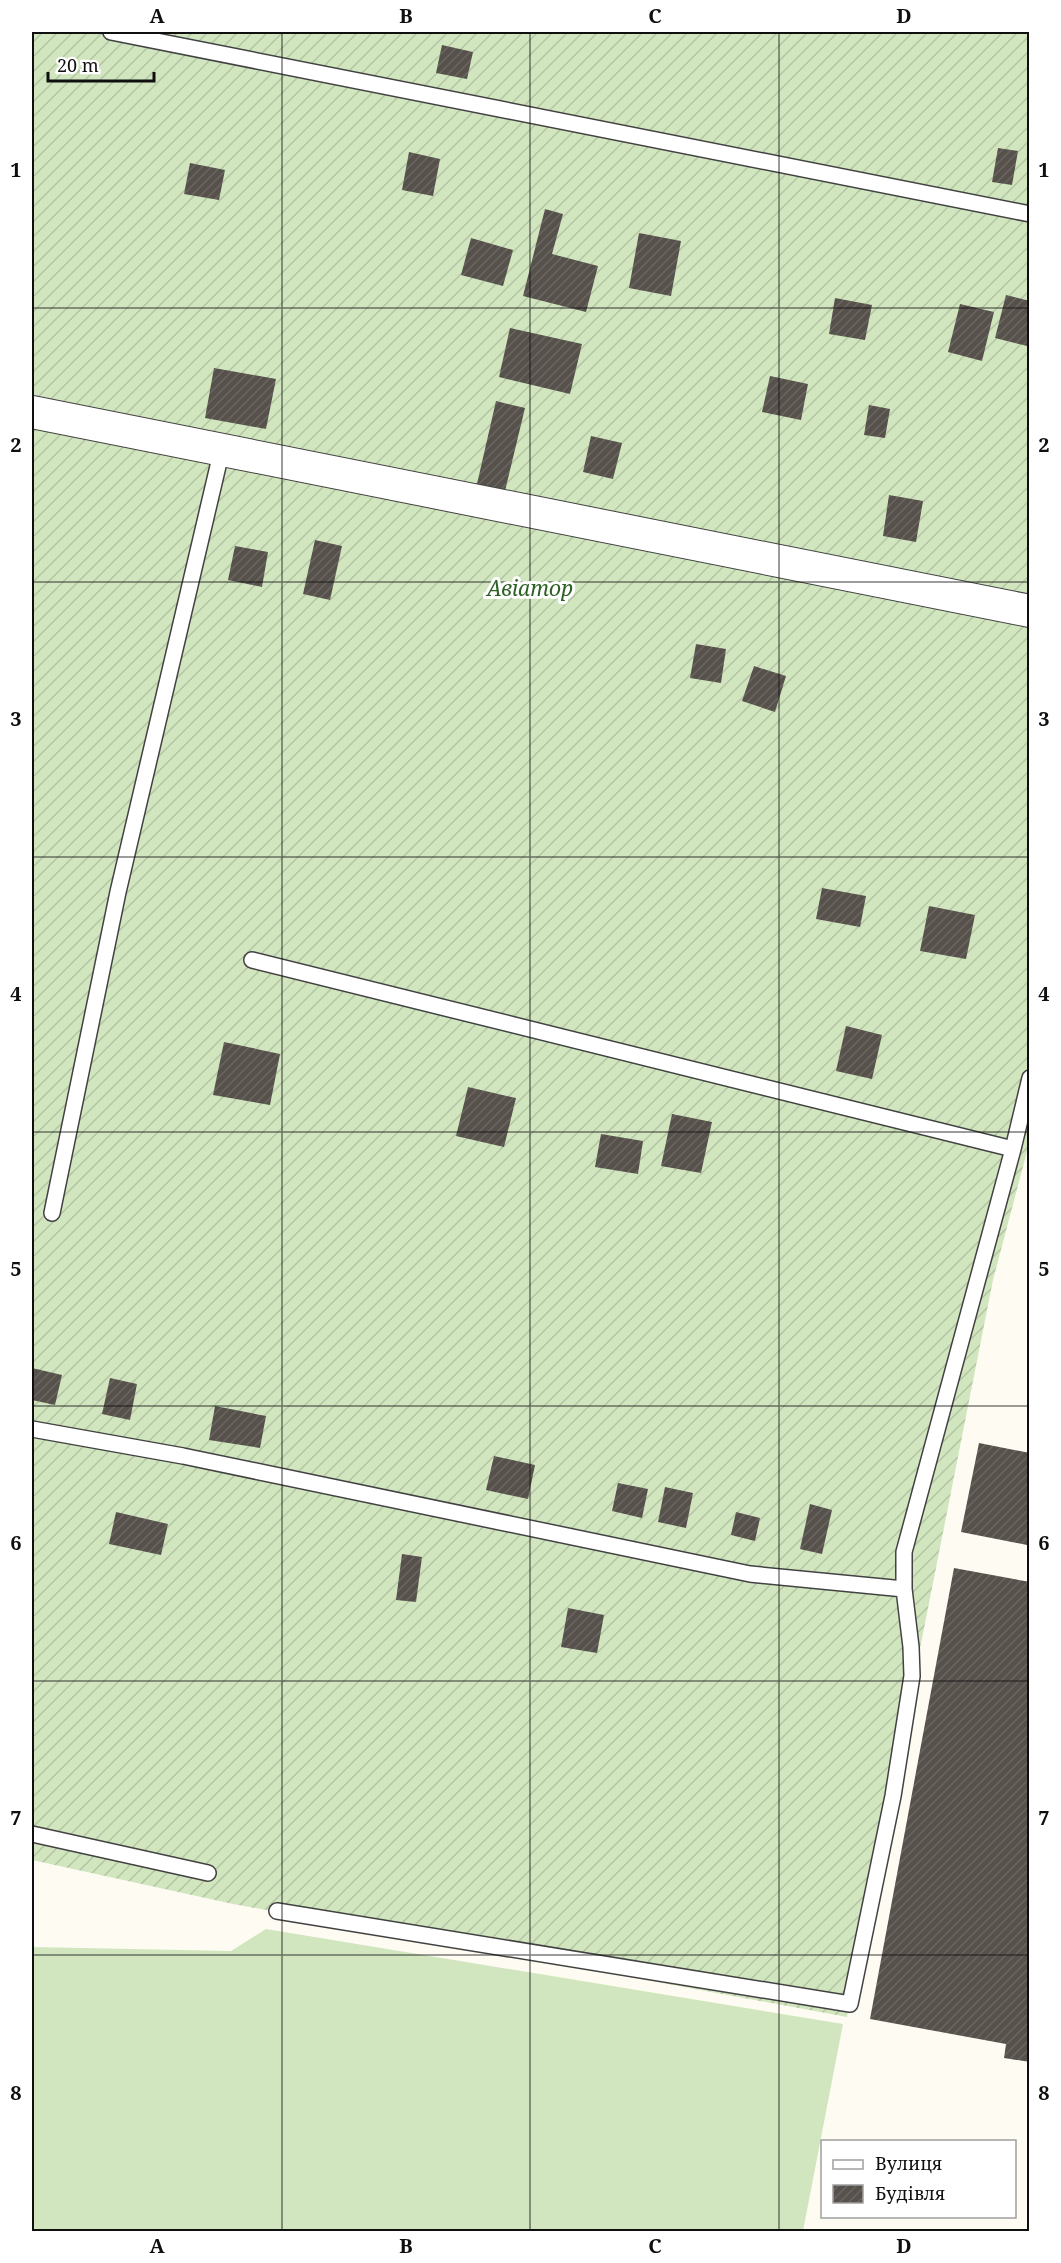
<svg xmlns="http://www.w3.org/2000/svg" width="1061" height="2263" viewBox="0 0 1061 2263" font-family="'Noto Serif',serif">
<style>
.grass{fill:#d1e6be}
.garden{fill:url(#garden-furrows)}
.building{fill:url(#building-hatch)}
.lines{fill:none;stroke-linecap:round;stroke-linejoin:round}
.lane-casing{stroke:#424242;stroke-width:18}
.street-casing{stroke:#424242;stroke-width:34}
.lane{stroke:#fff;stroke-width:15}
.street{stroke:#fff;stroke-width:32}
.grid{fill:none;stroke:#0f0f0f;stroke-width:1.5;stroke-opacity:0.55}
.labels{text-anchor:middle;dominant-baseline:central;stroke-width:6;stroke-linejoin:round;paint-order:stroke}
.park-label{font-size:21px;font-style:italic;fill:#2e6125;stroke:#fff}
.neatline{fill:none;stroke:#0f0f0f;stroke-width:2}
.grid-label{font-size:20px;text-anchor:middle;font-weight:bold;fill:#0f0f0f}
</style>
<defs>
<pattern id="garden-furrows" width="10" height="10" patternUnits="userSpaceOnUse" patternTransform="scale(1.5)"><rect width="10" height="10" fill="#d1e6be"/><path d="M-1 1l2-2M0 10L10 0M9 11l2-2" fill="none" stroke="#b2c4a2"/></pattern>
<pattern id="building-hatch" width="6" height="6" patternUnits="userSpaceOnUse" patternTransform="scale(1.5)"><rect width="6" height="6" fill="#57514c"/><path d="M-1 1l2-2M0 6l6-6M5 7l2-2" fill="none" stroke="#6a6561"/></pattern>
</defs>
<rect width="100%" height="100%" fill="#fefcf2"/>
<path class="grass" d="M266,1929l577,95 -40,207h-771v-284l199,4z"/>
<path class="garden" d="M32,32h997v1112l-36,136 -146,737 -614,-113 -201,-44z"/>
<path class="building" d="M442,45l31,7 -6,27 -31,-6z
M998,148l20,3 -6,34 -20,-3z
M409,152l31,7 -7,37 -31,-6z
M190,163l35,7 -6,30 -35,-6z
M545,209l18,5 -11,40 46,12 -12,46 -63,-16z
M639,233l42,8 -10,55 -42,-8z
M471,238l42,12 -10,36 -42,-11z
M1006,295l24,6v36l-3,9 -32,-8z
M835,298l37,7 -7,35 -36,-6z
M960,304l34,8 -12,49 -34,-9z
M510,328l72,16 -12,50 -71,-17z
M214,368l62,11 -10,50 -61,-11z
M770,376l38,8 -7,36 -39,-8z
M496,401l29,7 -20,83 -28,-7z
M869,405l21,4 -5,29 -21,-3z
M591,436l31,7 -9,36 -30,-7z
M889,495l34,6 -7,41 -33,-6z
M315,540l27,6 -12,54 -27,-6z
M235,546l33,6 -6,35 -34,-7z
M696,644l30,5 -5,34 -31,-5z
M754,666l32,10 -11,36 -33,-11z
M822,888l44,8 -6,31 -44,-8z
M929,906l46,9 -9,44 -46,-8z
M846,1026l36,9 -10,44 -36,-8z
M224,1042l56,12 -10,51 -57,-10z
M468,1087l48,11 -12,49 -48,-11z
M672,1114l40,8 -11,51 -40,-7z
M601,1134l42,7 -5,33 -43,-7z
M32,1368l30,7 -7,30 -23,-5z
M110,1378l27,6 -7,36 -28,-6z
M215,1406l51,10 -6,32 -51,-8z
M979,1443l51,10v81l-3,11 -66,-13z
M494,1456l41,9 -7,34 -42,-9z
M618,1483l30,6 -6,29 -30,-7z
M665,1487l28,6 -7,35 -28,-6z
M810,1504l22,6 -10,44 -22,-5z
M116,1512l52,12 -7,31 -52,-11z
M736,1512l24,6 -5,23 -24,-6z
M402,1554l20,3 -6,45 -20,-2z
M954,1568l76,14v480l-26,-4 2,-14 -136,-25z
M568,1608l36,7 -7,38 -36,-6z"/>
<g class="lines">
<defs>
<path id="lane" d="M111,32l919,182
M252,960l761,189
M52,1213l66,-321 104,-443
M32,1429l151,27 567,118 154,15
M32,1834l176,39
M277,1911l573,93 43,-208 19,-120 -1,-29 -7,-58v-37l109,-403 17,-71"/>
<path id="street" d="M32,412l998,199"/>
</defs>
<use href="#lane" class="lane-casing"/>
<use href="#street" class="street-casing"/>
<use href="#lane" class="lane"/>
<use href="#street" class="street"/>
</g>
<path class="grid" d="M282,32v2200M530,32v2200M779,32v2200M32,308h998M32,582h998M32,857h998M32,1132h998M32,1406h998M32,1681h998M32,1955h998"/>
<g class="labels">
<g class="park-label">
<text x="530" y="588">Авіатор</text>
</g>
</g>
<rect width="1061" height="2263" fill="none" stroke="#ffffff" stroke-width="66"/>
<rect x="821" y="2140" width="195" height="78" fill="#ffffff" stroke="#9f9f9f" stroke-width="1.5"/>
<rect x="833" y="2160" width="30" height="9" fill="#ffffff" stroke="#9f9f9f" stroke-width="1.5"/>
<text x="875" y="2170" font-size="18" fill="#0f0f0f">Вулиця</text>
<rect x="833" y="2185" width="30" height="18" fill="url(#building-hatch)" stroke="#9f9f9f" stroke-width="1.5"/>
<text x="875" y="2200" font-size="18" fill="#0f0f0f">Будівля</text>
<path d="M48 72v9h106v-9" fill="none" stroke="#0f0f0f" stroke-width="3"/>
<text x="57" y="72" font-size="18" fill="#0f0f0f" stroke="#ffffff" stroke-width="4.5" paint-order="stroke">20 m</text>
<rect x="33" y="33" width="995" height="2197" class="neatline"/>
<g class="grid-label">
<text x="157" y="23">A</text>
<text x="406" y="23">B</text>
<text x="655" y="23">C</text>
<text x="904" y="23">D</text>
<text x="16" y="177">1</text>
<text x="1044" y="177">1</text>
<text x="16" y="452">2</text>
<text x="1044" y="452">2</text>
<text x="16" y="726">3</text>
<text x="1044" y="726">3</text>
<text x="16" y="1001">4</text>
<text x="1044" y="1001">4</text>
<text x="16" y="1276">5</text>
<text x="1044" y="1276">5</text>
<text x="16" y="1550">6</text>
<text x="1044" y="1550">6</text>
<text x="16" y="1825">7</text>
<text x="1044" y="1825">7</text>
<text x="16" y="2100">8</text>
<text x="1044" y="2100">8</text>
<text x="157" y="2253">A</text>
<text x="406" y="2253">B</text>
<text x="655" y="2253">C</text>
<text x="904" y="2253">D</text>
</g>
</svg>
